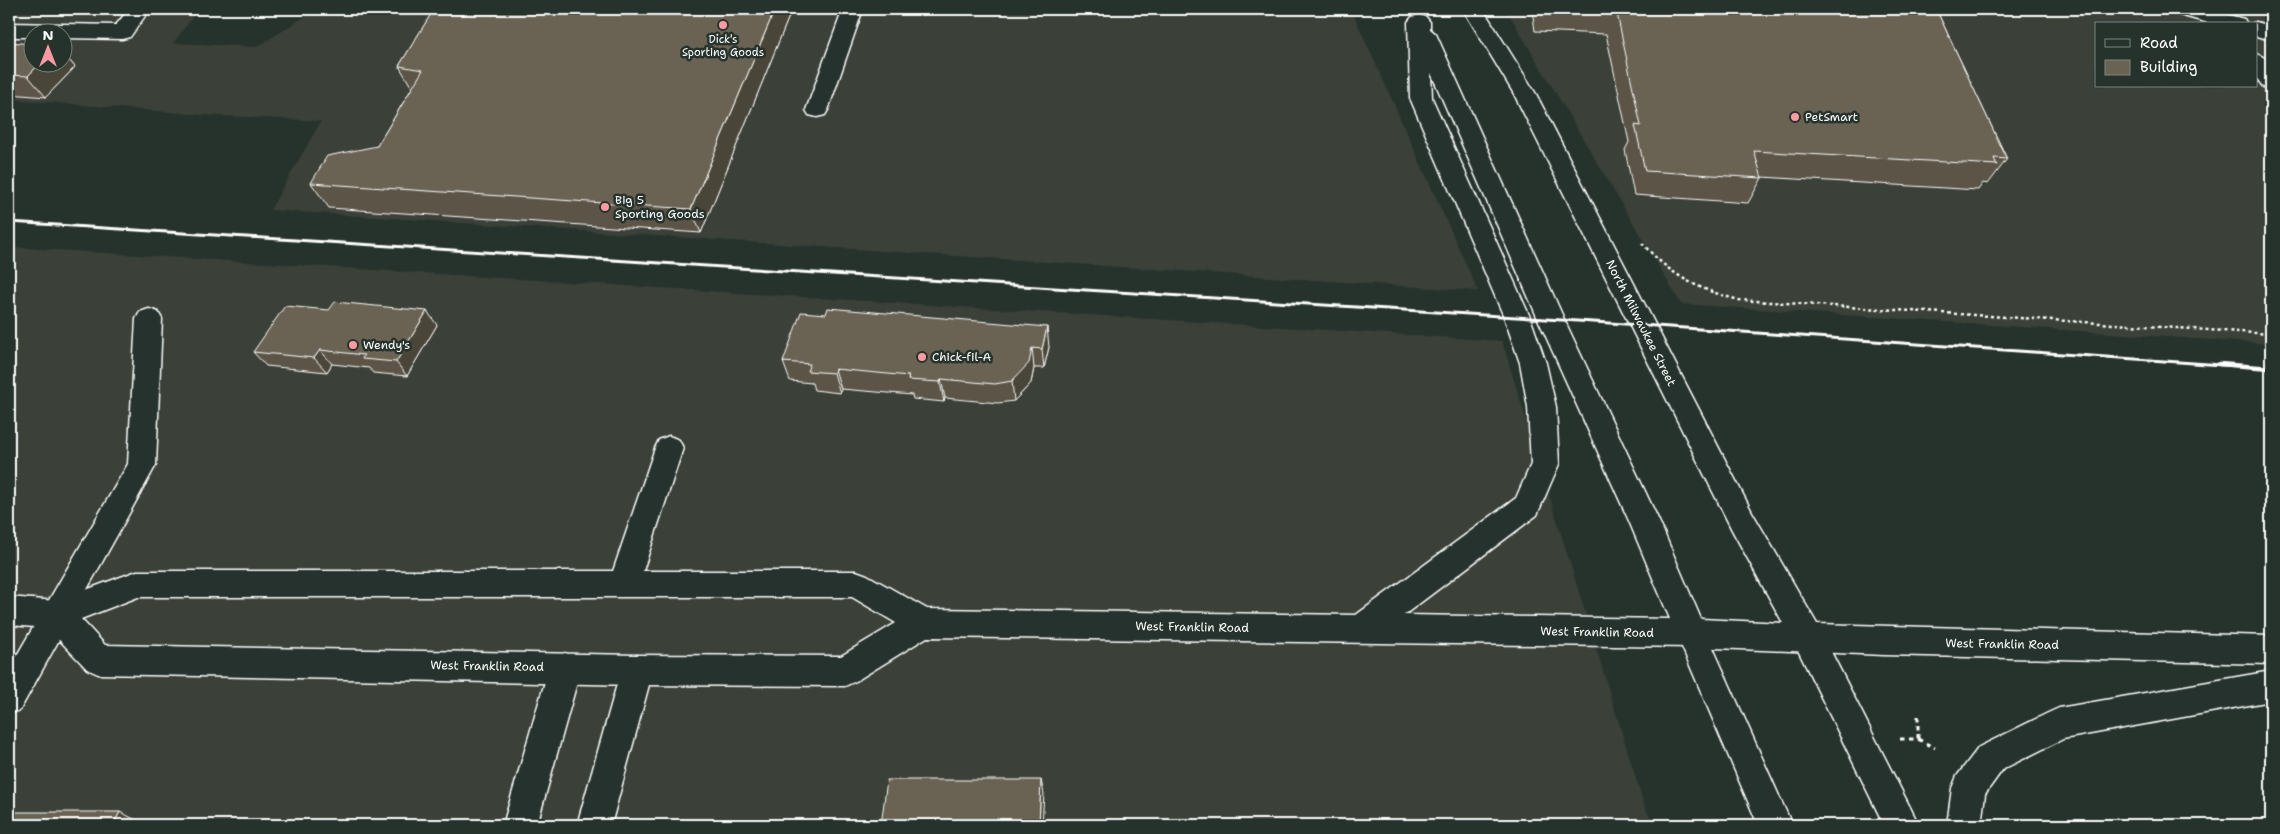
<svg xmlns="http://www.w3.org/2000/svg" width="2280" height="834" viewBox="0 0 2280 834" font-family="'Shantell Sans',sans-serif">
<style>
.built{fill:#3a4138;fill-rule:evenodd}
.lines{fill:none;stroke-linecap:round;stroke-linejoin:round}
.minor-casing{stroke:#fff;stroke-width:3}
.major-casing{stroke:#fff;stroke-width:3}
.highway-casing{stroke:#fff;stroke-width:3}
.path-far1{stroke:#fff;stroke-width:2.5;stroke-dasharray:3 3;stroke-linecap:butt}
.path{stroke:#fff;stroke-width:3;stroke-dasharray:4.5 4.5;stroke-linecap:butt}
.minor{fill:#26332d;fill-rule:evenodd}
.major{fill:#26332d;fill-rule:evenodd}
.highway{fill:#26332d;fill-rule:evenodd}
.rail-far1{stroke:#fff;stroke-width:3}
.rail{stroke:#fff;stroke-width:4.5}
.wall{fill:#5b5447;stroke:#fff}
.shaded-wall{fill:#4a4539;stroke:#fff}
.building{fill:#6a6252;stroke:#fff}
.poi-dot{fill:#ff9aa2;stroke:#26332d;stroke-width:2}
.labels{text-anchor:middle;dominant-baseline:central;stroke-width:5;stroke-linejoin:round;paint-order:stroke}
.far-poi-label{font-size:11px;fill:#fff;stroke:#26332d}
.poi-label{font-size:12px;fill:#fff;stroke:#26332d;text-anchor:start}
.street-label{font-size:12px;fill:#fff;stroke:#26332d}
</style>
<rect width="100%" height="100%" fill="#26332d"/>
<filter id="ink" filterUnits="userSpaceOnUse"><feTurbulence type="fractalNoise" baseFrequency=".02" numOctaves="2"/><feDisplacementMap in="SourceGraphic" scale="10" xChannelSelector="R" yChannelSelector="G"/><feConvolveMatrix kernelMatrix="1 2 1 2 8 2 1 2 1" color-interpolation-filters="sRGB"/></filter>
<g filter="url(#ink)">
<path class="built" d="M9,9h190l-26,34 84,4 60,-38h1034l127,282 -1208,-81 51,-89 -116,-6 -196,-16zM32,32h30v30h-30z
M1506,9h765v335l-590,-40zM2096,24h160v62h-160z
M9,247l1493,94 143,467 10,17h-1646z"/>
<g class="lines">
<defs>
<path id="minor" d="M129,9h21l-20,28 -8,2 -60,-1v-6h-30v5h-23v-14l107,2z
M843,9h20l-35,101 -3,5 -8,2 -8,-2 -3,-5z
M2173,9h33l38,10 3,5h-35l-36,-10z
M2256,22l15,4v14l-15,-4v-12h-5z
M2256,54c18,5 15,20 15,35l-8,-2 -7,-10z
M149,309l9,3 4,7 -6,146 -136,245 -11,4v-45l119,-205 8,-145 4,-7z
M669,436l10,4 4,8 -44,135 -4,9 -11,4 -11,-4 -4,-9 46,-135 4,-8z
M565,653l11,5 5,10 -44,157h-34l46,-157 5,-10z
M637,655l11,5 5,10 -42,155h-34l44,-155 5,-10z"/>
<path id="major" d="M1463,9h20l53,85 216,418 65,112 454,12v28l-387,-9 -193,-8 -764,-10 -71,44 -11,5 -208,-1 -539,-11 -11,-5 -39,-41 -39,-3v-28l47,4 81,-30h719l11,4 60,34 429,6 160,-117 15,-34 -3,-57 -8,-44 -16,-46 -94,-219 -2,-76 4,-5 7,-2 7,2 4,5v7l6,5 128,285 95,202 42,98 82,4 -51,-93 -218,-436zM1431,73l107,246 91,202 41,98 -266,-4 133,-100 22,-51 -3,-57 -10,-44 -16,-46 -98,-219zM138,597h714l44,26 -55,33 -204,-1 -532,-10 -24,-26z"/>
<path id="highway" d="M1691,619l11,4 90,202h-34l-82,-192 4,-10z
M1808,624l11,4 100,197h-35l-92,-187 5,-10z
M2271,671v30l-208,38 -60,30 -18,25 -4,31h-34l5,-37 5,-12 22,-29 69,-34 11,-5z"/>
</defs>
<use href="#minor" class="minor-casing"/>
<use href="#major" class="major-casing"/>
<use href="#highway" class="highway-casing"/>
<path class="path-far1" d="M1642,243c29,33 55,46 97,57l532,34"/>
<path class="path" d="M1918,716v23
M1900,739h18l17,9"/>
<use href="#minor" class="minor"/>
<use href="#major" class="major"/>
<use href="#highway" class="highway"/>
<path class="rail-far1" d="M9,222l1632,103 596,41"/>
<path class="rail" d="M2219,364l52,4"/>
</g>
<path class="wall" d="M425,9h367l-91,224 -372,-25 -18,-25 66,-37 35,-58 -13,-22 34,-55 -7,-1z
M1532,9h404l71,150 -19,25 -5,-1 -5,7 -216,-13v1l-14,25 -114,-8 -9,-45 4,-8 -23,-108 -71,-3z
M9,42l53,20v-10l13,15 -29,30 -37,-3z
M437,325l-30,51 -34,-3 -4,-5 -37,-4 -5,8 -61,-6 -13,-14z
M1049,347l-5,21h-10l-3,15 -17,18 -16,2 -53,-5 -1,4 -31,-3 -1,-4 -71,-6 -1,4 -26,-3 -2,-7 -22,-2 -7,-19z"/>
<path class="shaded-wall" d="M775,9h17l-91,224 -10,-24z
M62,52l13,15 -29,30 -18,-21 13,-14h21z
M427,311l10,14 -30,51 -11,-14z
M1047,327l2,20 -5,21 -2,-19z
M1032,348l2,20 -3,15 -17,18 -2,-20z
M320,350l12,14 -5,8 -13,-14z
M835,369l6,20 -1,4 -6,-20z
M941,379l4,19 -1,4 -4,-20z
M1041,780l3,14 -2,31h-3z
M120,812l26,13h-33z"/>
<path class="building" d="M434,9h341l-84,200 -380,-26 16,-27 50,-10 46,-76 -24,-4z
M1607,9h329l71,150 -13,-1 3,7 -243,-14 8,27 -117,-7 -10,-46 6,1 -25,-117z
M9,42l23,2v18h9l-13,14 -19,-1z
M335,302l92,9 -31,51 -34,-3 2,-4 -44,-5 -6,8 -61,-6 32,-46 44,4z
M828,308l219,19 -5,22 -10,-1 -3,15 -17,18 -17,3 -54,-5 -1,3 -32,-2 1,-4 -74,-7 -1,4 -27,-2 3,-7 -27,-2 18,-50 25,2z
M887,780h154l-2,45h-158z
M9,812h111l-7,13h-104z"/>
</g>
<g class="poi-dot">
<circle cx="723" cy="25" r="5"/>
<circle cx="1795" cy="117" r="5"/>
<circle cx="605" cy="207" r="5"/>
<circle cx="353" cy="345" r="5"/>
<circle cx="922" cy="357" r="5"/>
</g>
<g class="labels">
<g class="far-poi-label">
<text x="723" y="39">Dick's<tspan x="723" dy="13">Sporting Goods</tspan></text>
</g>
<g class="poi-label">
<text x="1805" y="117">PetSmart</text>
<text x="615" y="200">Big 5<tspan x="615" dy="14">Sporting Goods</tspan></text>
<text x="363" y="345">Wendy's</text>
<text x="932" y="357">Chick-fil-A</text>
</g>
<g class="street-label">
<text transform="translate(1641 323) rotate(63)">North Milwaukee Street</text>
<text transform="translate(1192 627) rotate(1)">West Franklin Road</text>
<text transform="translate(1597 632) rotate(1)">West Franklin Road</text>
<text transform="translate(2002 644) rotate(1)">West Franklin Road</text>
<text transform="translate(487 666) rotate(1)">West Franklin Road</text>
</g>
</g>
<rect width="2280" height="834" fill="none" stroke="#26332d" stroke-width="30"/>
<rect x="15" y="15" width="2250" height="804" fill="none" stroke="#fff" stroke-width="2" filter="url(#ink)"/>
<rect x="2095" y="22" width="162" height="65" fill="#26332d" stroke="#7d8581"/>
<rect x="2105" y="39" width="25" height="8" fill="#26332d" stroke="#7d8581"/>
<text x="2140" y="48" font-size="15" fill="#ffffff">Road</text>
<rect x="2105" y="60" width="25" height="15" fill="#6a6252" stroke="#7d8581"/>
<text x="2140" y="72" font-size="15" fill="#ffffff">Building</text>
<g transform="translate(48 48)"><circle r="24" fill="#26332d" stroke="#7d8581"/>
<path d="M0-4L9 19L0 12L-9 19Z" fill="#ff9aa2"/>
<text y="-8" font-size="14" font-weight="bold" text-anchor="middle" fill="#ffffff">N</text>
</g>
</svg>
